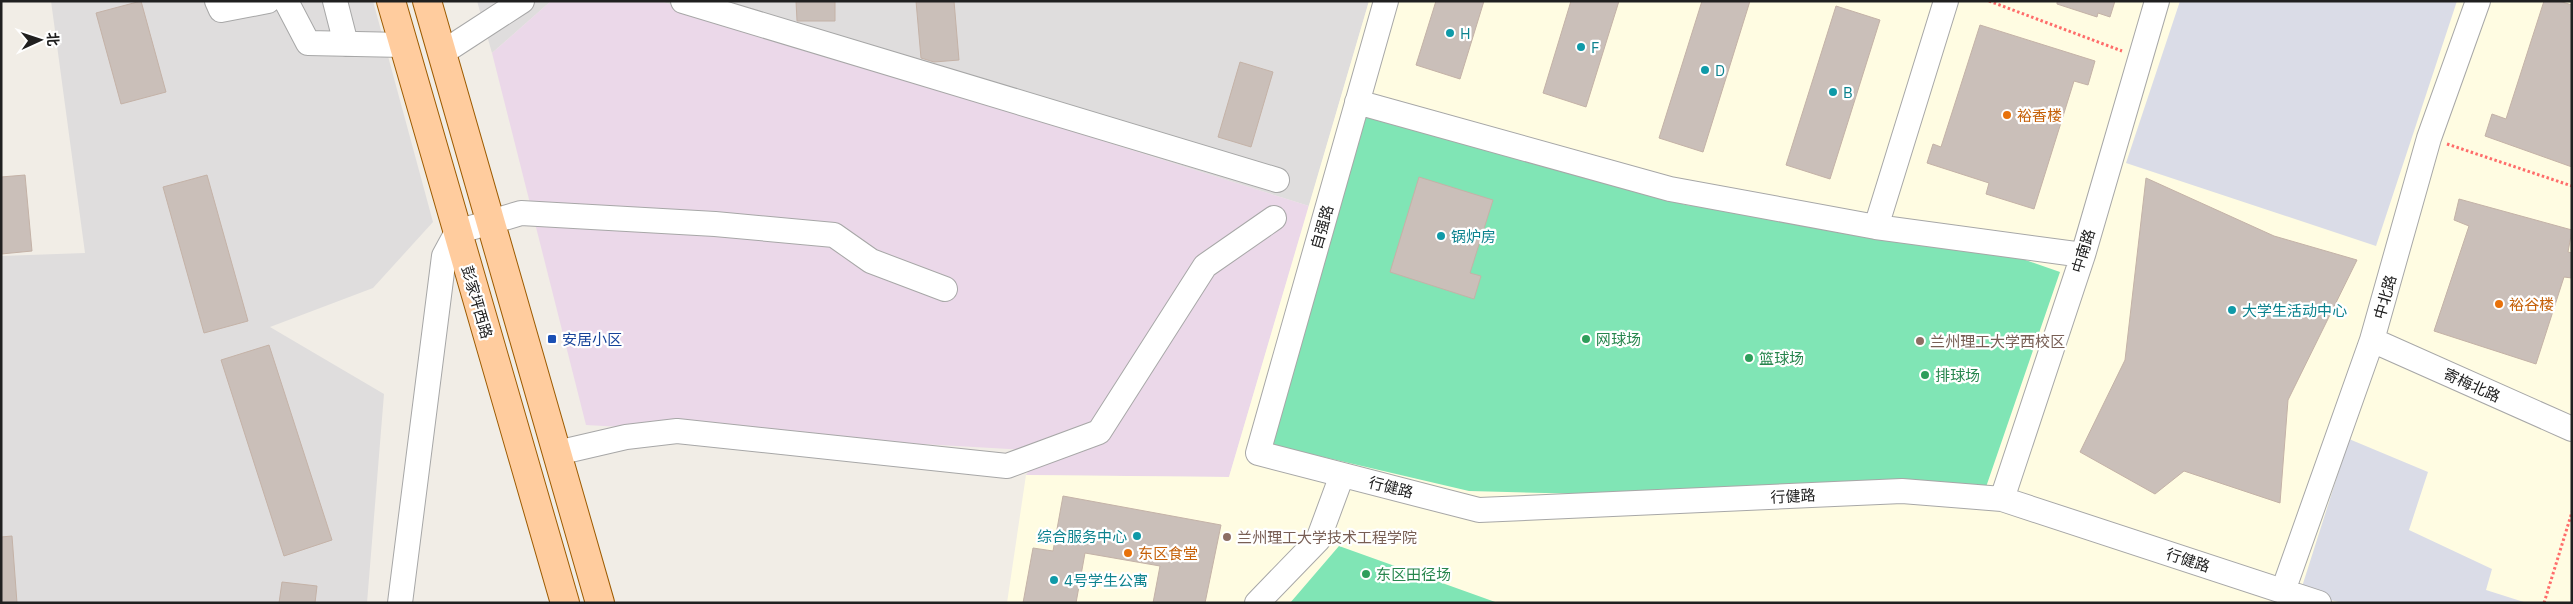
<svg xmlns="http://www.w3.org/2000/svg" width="2573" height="604" viewBox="0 0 2573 604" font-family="'IBM Plex Sans','Noto Sans SC',sans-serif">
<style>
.residential{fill:#dfdddd}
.industrial{fill:#ebd8e9}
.education{fill:#fffce2}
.pitch{fill:#80e5b5}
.plaza{fill:#dadce7}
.building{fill:#cabfb9;stroke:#c4b2a7}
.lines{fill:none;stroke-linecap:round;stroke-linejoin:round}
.minor-casing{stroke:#a7a7a7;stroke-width:26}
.major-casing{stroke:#9d5b00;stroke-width:30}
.path{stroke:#ff6c6a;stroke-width:3;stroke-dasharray:2.5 2.5;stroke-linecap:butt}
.minor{stroke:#fff;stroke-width:24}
.major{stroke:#ffcc9e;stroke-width:28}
.culture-dot{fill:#0f9aa8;stroke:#fff;stroke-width:2}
.food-dot{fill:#e8710a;stroke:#fff;stroke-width:2}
.transit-dot{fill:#1a4fb4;stroke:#fff;stroke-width:2}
.leisure-dot{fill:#2e9e5b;stroke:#fff;stroke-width:2}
.education-dot{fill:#8d6e63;stroke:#fff;stroke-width:2}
.labels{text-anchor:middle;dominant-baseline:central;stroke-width:4.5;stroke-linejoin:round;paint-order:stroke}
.culture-label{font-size:15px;fill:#0d838f;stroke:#fff;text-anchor:start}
.food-label{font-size:15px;fill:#c56008;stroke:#fff;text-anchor:start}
.street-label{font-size:15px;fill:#202020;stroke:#fff}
.transit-label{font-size:15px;fill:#164399;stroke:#fff;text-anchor:start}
.leisure-label{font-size:15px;fill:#27864d;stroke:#fff;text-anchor:start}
.education-label{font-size:15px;fill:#785e54;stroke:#fff;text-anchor:start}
</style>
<rect width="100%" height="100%" fill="#f1ede6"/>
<path class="residential" d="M51,1h322l60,221 -60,66 -103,39 114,67 -17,209h-366v-347l84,-3z
M477,1h74l-59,52z
M660,1h709l-60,205z"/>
<path class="industrial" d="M551,1h109l649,205 -80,271 -203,-2 18,-24 -458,-26 -94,-372z"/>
<path class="education" d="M1369,1h1203v602h-1565l19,-128 203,2z"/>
<path class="pitch" d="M1364,115l322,90 134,14 151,22 89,31 -74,215 -357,8 -160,-4 -197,-46z
M1339,546l159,57h-208z"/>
<path class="plaza" d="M2180,1h277l-81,245 -250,-83z
M2349,439l79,33 -19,58 83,39 -6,21 41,13h-184l-43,-10z"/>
<path class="building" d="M141,1l25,91 -45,12 -25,-91z
M796,1h39v20h-38z
M916,1h38l5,59 -25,2 -13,-4z
M1436,1h48l-24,78 -44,-14z
M1571,1h48l-33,106 -43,-14z
M1702,1h48l-47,151 -44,-14z
M2057,1h58l-5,16 -12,-4 -1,4 -40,-13z
M2544,1h15l13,4v162l-87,-31 7,-22 14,5z
M1836,6l44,14 -50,159 -44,-14z
M1980,25l115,36 -7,24 -14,-4 -40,128 -48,-15 3,-11 -62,-20 6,-19 8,3z
M1240,62l33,10 -22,75 -33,-10z
M25,175l7,76 -31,3v-77z
M207,175l41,146 -44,12 -41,-146z
M1419,177l74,23 -23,73 11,3 -7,23 -84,-27z
M2146,178l128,58 83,24 -69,140 -8,103 -96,-32 -29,23 -75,-42 45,-92z
M2459,199l113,31 -4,22 4,1v25l-8,-1 -28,87 -102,-33 35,-105 -15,-6z
M269,345l63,195 -48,16 -63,-196z
M1063,496l158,29 -16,78h-52l7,-37 -75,-13 -9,50h-53l10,-55 20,3z
M12,536l5,67h-16v-66z
M282,582l35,4 -2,17h-36z"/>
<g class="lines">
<defs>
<path id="minor" d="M217,1l4,9 47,-9
M286,1l22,42 96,2
M335,1l11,43
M683,1l594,179
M1386,1l-128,452 221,57 423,-19 100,8 317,104
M442,53l80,-52
M1357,102l313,87 206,38 207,28
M1876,227l70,-226
M2372,340l200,89
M557,453l69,-16 51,-6 330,35 92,-34 106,-166 69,-48
M2002,499l81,-244 74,-254
M2283,591l89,-251 57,-202 49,-137
M400,603l44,-347 13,-24 64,-19 194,11 119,11 37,26 74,28
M1257,603l61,-63 24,-65"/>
<path id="major" d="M391,1l174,602
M427,1l173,602"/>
</defs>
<use href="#minor" class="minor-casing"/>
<use href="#major" class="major-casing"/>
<path class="path" d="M1989,1l133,50
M2447,144l125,42
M2544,603l28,-91"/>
<use href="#minor" class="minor"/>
<use href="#major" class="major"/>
</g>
<g class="culture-dot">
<circle cx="1450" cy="33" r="5"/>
<circle cx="1581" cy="47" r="5"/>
<circle cx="1705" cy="70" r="5"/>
<circle cx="1833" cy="92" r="5"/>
<circle cx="1441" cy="236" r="5"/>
<circle cx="2232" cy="310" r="5"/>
<circle cx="1137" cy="536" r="5"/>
<circle cx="1054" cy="580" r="5"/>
</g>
<g class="food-dot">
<circle cx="2007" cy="115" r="5"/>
<circle cx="2499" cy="304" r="5"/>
<circle cx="1128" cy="553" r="5"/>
</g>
<rect class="transit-dot" x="547" y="334" width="10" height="10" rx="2.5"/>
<g class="leisure-dot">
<circle cx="1586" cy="339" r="5"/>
<circle cx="1749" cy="358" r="5"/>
<circle cx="1925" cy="375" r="5"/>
<circle cx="1366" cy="574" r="5"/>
</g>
<g class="education-dot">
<circle cx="1920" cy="341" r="5"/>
<circle cx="1227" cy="537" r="5"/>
</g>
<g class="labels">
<g class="culture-label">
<text x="1460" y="33">H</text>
<text x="1591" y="47">F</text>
<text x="1715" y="70">D</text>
<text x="1843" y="92">B</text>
<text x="1451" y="236">锅炉房</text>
<text x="2242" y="310">大学生活动中心</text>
<text x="1127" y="536" text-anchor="end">综合服务中心</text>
<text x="1064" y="580">4号学生公寓</text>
</g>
<g class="food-label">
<text x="2017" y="115">裕香楼</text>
<text x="2509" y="304">裕谷楼</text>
<text x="1138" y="553">东区食堂</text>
</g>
<g class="street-label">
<text transform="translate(1322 227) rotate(-74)">自强路</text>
<text transform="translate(2083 251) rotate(-73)">中南路</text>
<text transform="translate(2385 297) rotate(-74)">中北路</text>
<text transform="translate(477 302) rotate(74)">彭家坪西路</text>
<text transform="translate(2472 385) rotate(24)">寄梅北路</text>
<text transform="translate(1391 487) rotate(14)">行健路</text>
<text transform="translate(1793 496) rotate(-3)">行健路</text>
<text transform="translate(2188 560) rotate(18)">行健路</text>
</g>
<g class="transit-label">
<text x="562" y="339">安居小区</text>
</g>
<g class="leisure-label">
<text x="1596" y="339">网球场</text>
<text x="1759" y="358">篮球场</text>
<text x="1935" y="375">排球场</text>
<text x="1376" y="574">东区田径场</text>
</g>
<g class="education-label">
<text x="1930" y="341">兰州理工大学西校区</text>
<text x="1237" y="537">兰州理工大学技术工程学院</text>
</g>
</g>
<rect width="2573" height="604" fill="none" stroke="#202020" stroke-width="5"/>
<g transform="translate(40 40) rotate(87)" stroke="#ffffff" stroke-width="4" paint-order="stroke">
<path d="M0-4L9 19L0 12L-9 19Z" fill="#202020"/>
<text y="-8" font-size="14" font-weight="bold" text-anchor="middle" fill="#202020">北</text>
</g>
</svg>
